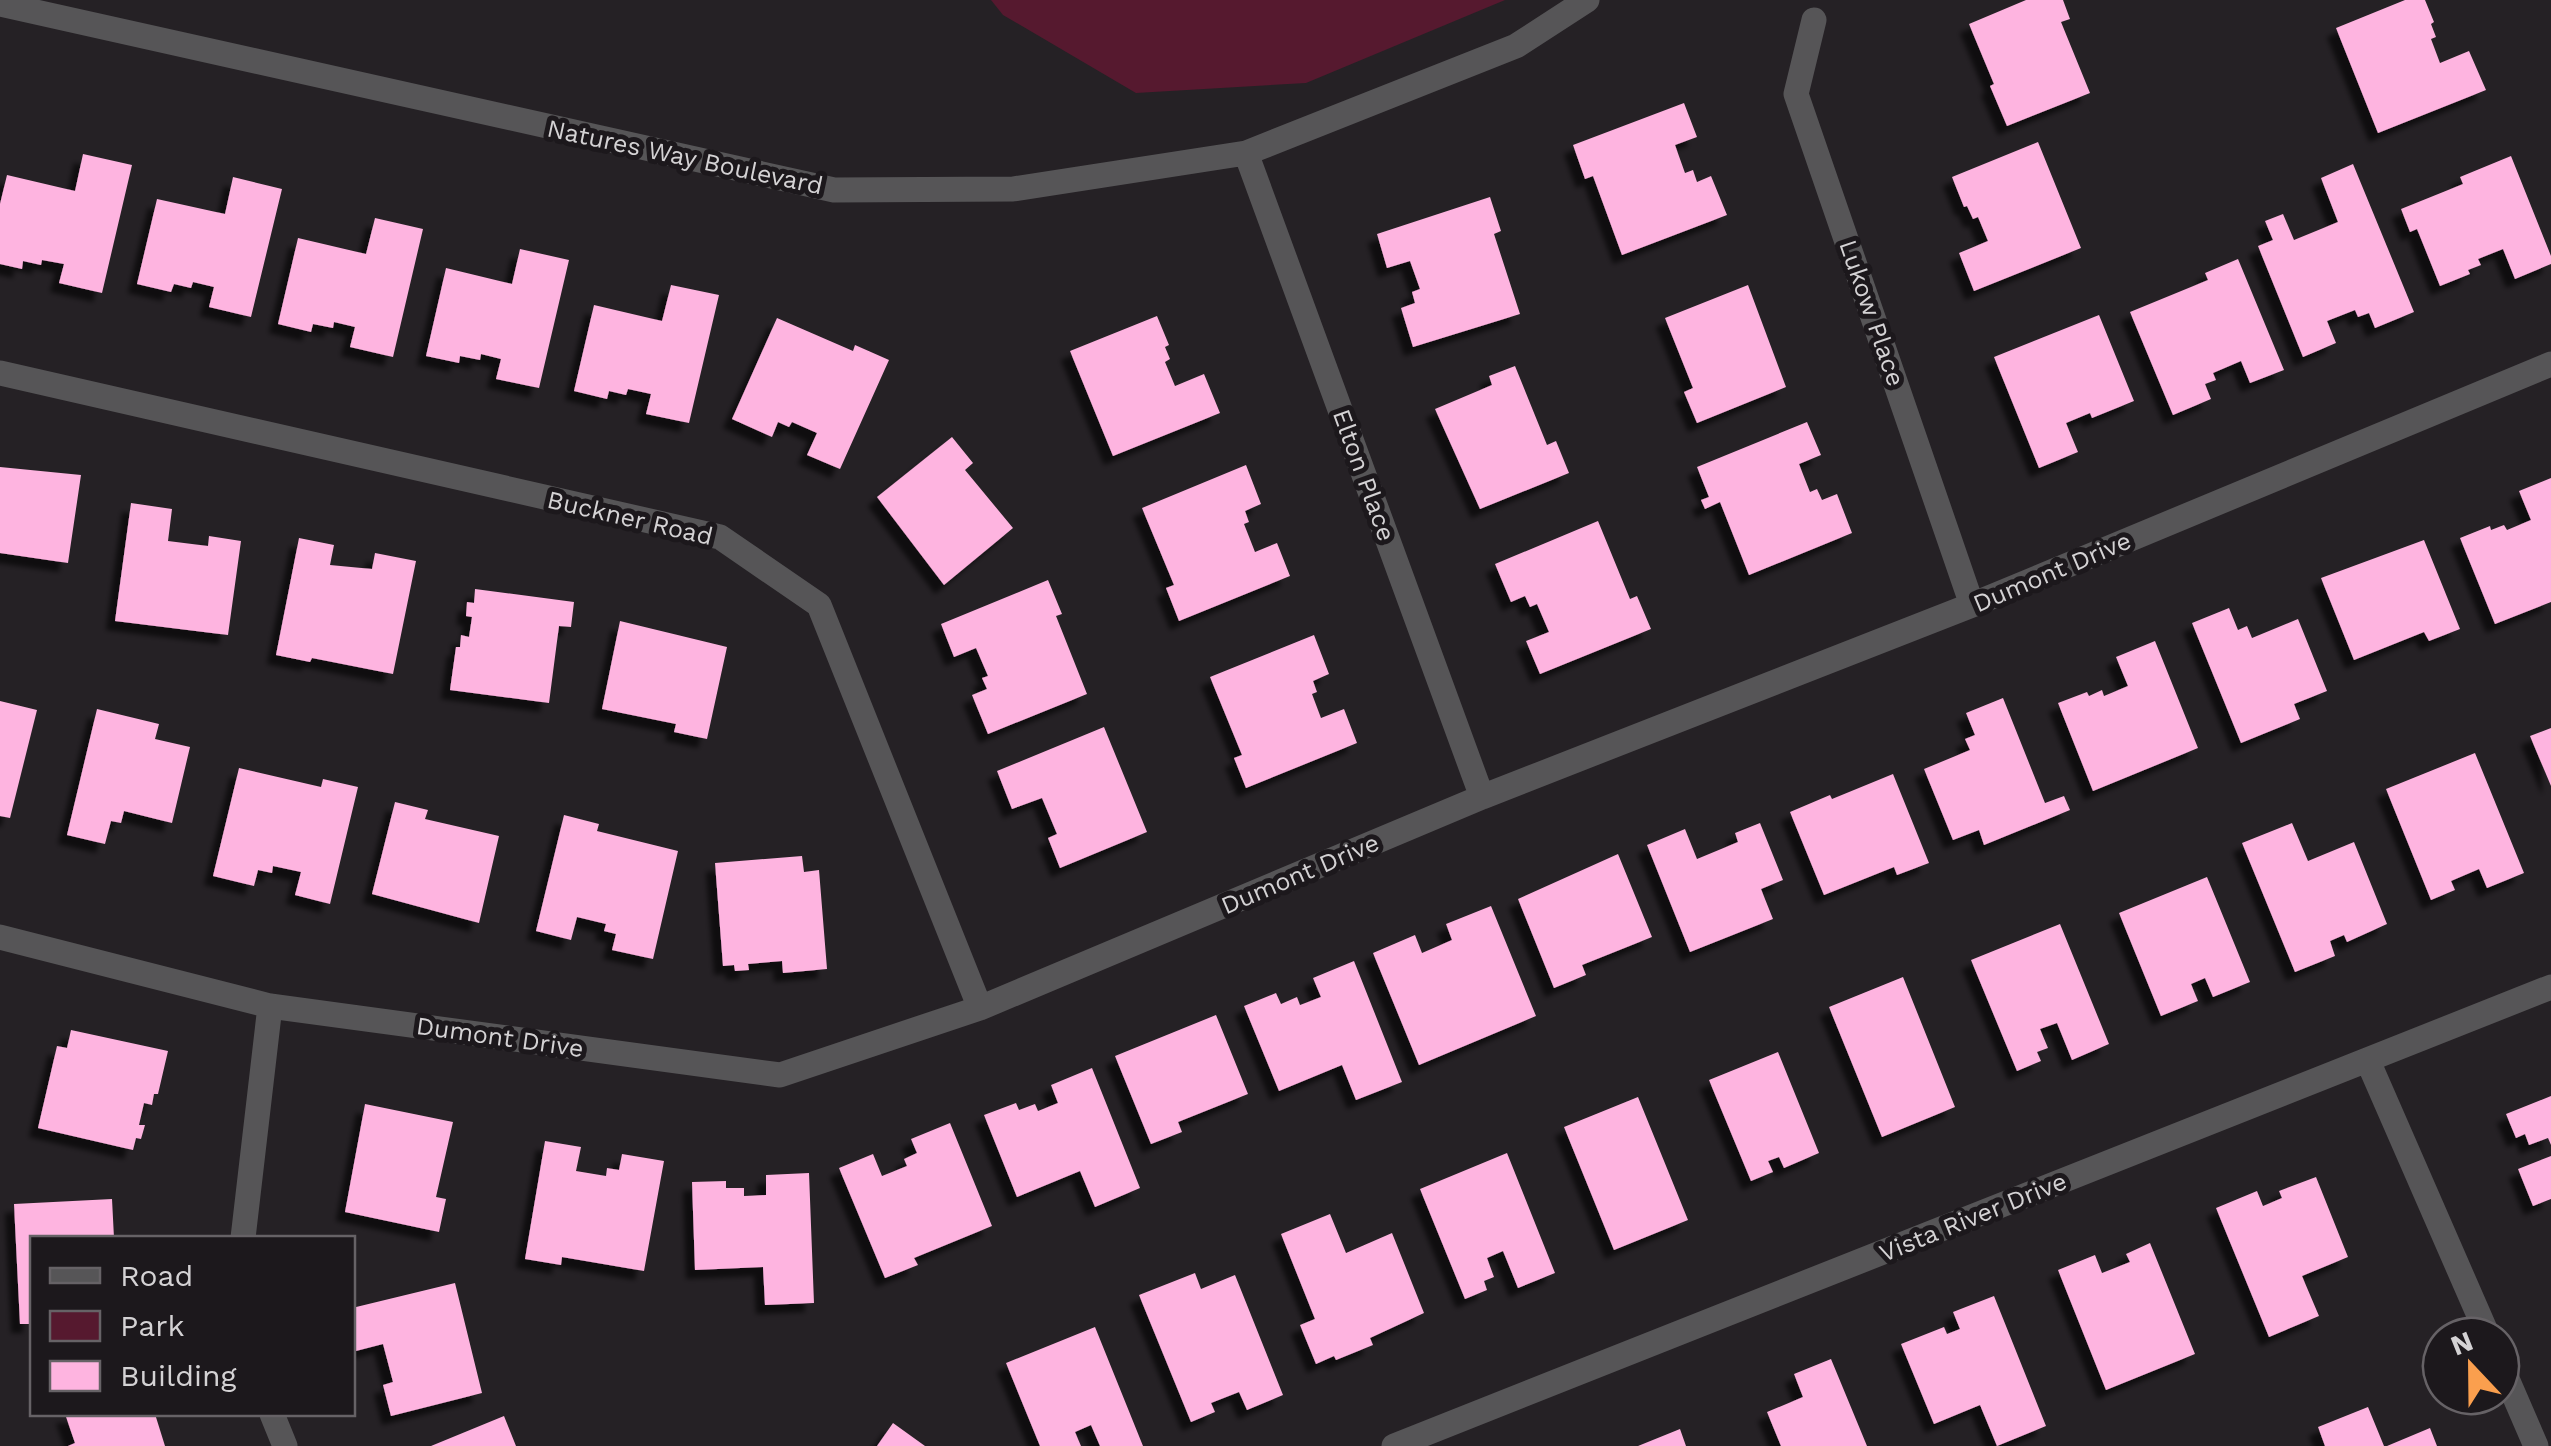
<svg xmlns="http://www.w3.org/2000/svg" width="2551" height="1446" viewBox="0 0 2551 1446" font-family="'Work Sans',sans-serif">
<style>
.green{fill:#56192f}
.building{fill:#feb4e0;filter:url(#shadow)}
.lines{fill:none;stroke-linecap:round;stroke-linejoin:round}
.minor{stroke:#565557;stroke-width:25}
.labels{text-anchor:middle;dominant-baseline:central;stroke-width:10;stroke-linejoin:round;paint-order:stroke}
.street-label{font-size:25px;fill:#d4d2d4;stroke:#1c181c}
</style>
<defs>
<filter id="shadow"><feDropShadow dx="-9" dy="9" stdDeviation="2.5" flood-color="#0009"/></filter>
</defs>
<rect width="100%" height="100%" fill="#252125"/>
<path class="green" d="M991,0h514l-199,83 -170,10 -133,-78z"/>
<path class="building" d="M2026,0h37l7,19 -9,3 29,71 -83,33 -17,-40 4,-2 -25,-60z
M2405,0h20l9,22 -3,2 5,13 -5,2 9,24 29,-12 17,39 -108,43 -42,-105z
M1684,103l13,34 -22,8 10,28 8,-3 4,12 14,-6 16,39 -105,40 -29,-79 -8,3 -12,-34z
M2038,142l43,106 -107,43 -15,-38 29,-12 -10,-24 -5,2 -6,-13 -3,1 -12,-30z
M83,154l49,11 -30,128 -43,-10 5,-19 -22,-4 -1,5 -18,-4 -1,8 -22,-5v-60l7,-29 68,16z
M2511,156l40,100v8l-36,15 -12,-30 -25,10 3,6 -13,5 2,4 -30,12 -23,-57 -7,3 -9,-23 62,-25 -3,-7z
M2353,164l61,148 -39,16 -6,-15 -11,4 -3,-7 -28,11 9,22 -33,14 -45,-111 15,-6 -8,-19 18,-7 11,26 44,-18 -17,-44z
M233,177l49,12 -31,128 -42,-10 5,-20 -21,-5 -2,6 -17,-4 -3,8 -34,-8 20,-85 68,15z
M1490,197l11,34 -7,3 26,80 -107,33 -12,-39 14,-5 -3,-11 8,-3 -10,-28 -23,7 -10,-34z
M375,218l48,11 -30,128 -43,-10 5,-20 -21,-5 -1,6 -20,-4 -2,8 -33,-8 20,-86 68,16z
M520,249l49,11 -30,128 -43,-9 5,-20 -20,-5 -1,6 -20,-4 -1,7 -33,-7 20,-88 66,16z
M2238,259l46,111 -34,13 -9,-22 -28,12 3,7 -11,4 6,15 -38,16 -43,-103 78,-32 -3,-7z
M671,285l48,10 -30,128 -43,-9 5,-20 -23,-5 -2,6 -17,-4 -2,8 -33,-8 20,-86 68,16z
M1748,285l38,102 -89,36 -13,-31 9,-4 -28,-70z
M2099,315l35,86 -42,17 -2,-5 -24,10 12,29 -39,16 -45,-111z
M1157,316l12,29 -4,2 5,12 -5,3 10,24 29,-12 16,39 -107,43 -43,-105z
M777,318l76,33 2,-6 34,15 -49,109 -33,-14 10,-22 -25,-11 -3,5 -11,-5 -6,15 -40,-18z
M1515,366l32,79 9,-4 13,32 -89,36 -45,-100 57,-24 -3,-9z
M1807,422l14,33 -22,9 11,28 7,-3 5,11 15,-6 15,39 -103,42 -29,-73 -15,7 -4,-9 8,-3 -12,-30z
M952,437l21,26 -8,7 48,58 -69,57 -67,-88z
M1246,465l15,39 -16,7 4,11 -5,2 11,28 22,-9 13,33 -111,45 -13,-33 8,-3 -32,-77z
M0,467l81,8 -13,88 -68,-10z
M2551,478v124l-56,22 -35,-86 30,-12 1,4 13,-5 3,5 24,-10 -12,-29z
M131,503l41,6 -4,32 40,5 1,-10 32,5 -13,94 -113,-14z
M1598,521l32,78 7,-3 14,33 -111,45 -14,-33 23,-9 -12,-28 -7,3 -5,-11 -14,6 -16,-38z
M299,538l35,7 -4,20 42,4 3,-16 41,8 -23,113 -81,-16 -2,4 -34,-7z
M2424,540l36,89 -31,12 -5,-9 -70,28 -33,-82z
M1048,580l14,34 -6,2 31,78 -99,40 -16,-39 15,-6 -5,-11 6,-2 -12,-28 -22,9 -13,-33z
M475,589l99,13 -3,25 -12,-1 -10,77 -99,-13 6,-43h4l1,-12 8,2 3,-20 -6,-1 1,-14 7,1z
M2229,608l9,22 9,-4 5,12 46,-19 29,72 -33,13 6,15 -59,24 -49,-120z
M620,621l107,26 -20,92 -33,-7 2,-8 -74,-15z
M1314,635l15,39 -16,7 4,11 -5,2 9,24 23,-9 13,34 -111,45 -12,-30 8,-3 -32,-78z
M2155,641l43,107 -105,43 -35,-88 29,-11 2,4 13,-6 2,6 24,-10 -12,-29z
M2003,698l42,105 19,-7 6,14 -86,35 -5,-15 -26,10 -29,-71 46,-19 -5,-11 10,-4 -9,-22z
M0,701l37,9 -27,108 -10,-2z
M97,709l62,15 -4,15 35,8 -18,76 -48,-12 -3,12 -10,-2 -6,23 -38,-9z
M1104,727l43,105 -87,36 -12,-30 9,-4 -15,-36 -30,11 -15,-38z
M2551,728v58l-21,-50z
M2475,753l49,120 -37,15 -8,-19 -28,12 4,9 -24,10 -45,-111z
M239,768l82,19 2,-8 35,8 -28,117 -35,-9 6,-23 -28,-6 -1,7 -14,-3 -4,16 -41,-10z
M1893,774l36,89 -32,12 -3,-8 -70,28 -34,-83 40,-17 2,4z
M395,802l33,8 -3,9 74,17 -20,87 -107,-29z
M564,815l35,9 -2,7 81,20 -25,108 -41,-9 4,-16 -12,-3 2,-7 -29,-7 -6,23 -35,-9z
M1760,823l23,57 -22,9 12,30 -83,33 -43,-107 38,-16 12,30 41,-17 -3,-9z
M2292,823l16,38 46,-19 33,82 -40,18 -3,-7 -14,6 5,15 -40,16 -53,-129z
M1618,854l34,83 -70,28 4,10 -32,13 -36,-89z
M802,856l2,16 15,-2 8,99 -44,4 -1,-12 -34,3 1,6 -14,1 -1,-6 -11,1 -8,-103z
M2207,877l43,105 -37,15 -8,-19 -14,6 7,17 -37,15 -42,-103z
M1491,906l45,110 -117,49 -46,-112 42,-18 7,18 30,-13 -6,-16z
M2060,924l49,120 -37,16 -15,-37 -17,6 8,19 -11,4 4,9 -24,10 -46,-111z
M1354,961l48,121 -46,18 -14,-35 -63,26 -35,-85 32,-13 5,11 16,-7 3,8 21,-8 -8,-19z
M1903,977l52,130 -73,30 -53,-130z
M1216,1015l32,79 -70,28 4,10 -31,12 -36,-88z
M71,1030l97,21 -10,43h-4l-2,11 -8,-2 -5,22h6l-4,14 -5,-1 -3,12 -95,-22 19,-82 10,2z
M1778,1052l41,101 -35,15 -5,-11 -11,4 5,11 -22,9 -42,-101z
M1092,1068l48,120 -45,19 -15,-36 -63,26 -33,-82 32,-12 3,7 16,-6 3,7 20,-8 -7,-18z
M2551,1096v49l-3,-7 -19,7 -4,-11 -9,4 -10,-24z
M1638,1097l50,123 -74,30 -50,-123z
M365,1104l88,18 -17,75 10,2 -7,33 -94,-20z
M950,1123l42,103 -78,32 4,7 -33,13 -46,-110 34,-14 9,22 25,-10 -3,-7 13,-6 -6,-14z
M545,1141l36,6 -5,24 30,5 1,-8 12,2 3,-16 42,7 -20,110 -82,-14 -1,8 -36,-6z
M1507,1153l48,120 -37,15 -15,-37 -16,7 7,19 -10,4 3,9 -22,9 -45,-110z
M2551,1156v43l-18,7 -15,-37z
M809,1173l5,130 -49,2 -2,-38 -68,3 -3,-88 34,-1v7h18v8l22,-1v-20z
M2316,1177l32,80 -46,19 17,40 -50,21 -53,-129 41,-17 6,15 19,-8 -3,-7z
M112,1199l2,39h-82v86h-12l-6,-120z
M1330,1214l16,39 46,-20 32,80 -54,25 3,7 -37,15 -2,-4 -18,8 -16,-39 15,-6 -34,-85z
M2150,1243l45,111 -89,36 -48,-120 37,-15 7,18 28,-11 -4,-8z
M1195,1273l6,16 34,-14 48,120 -36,15 -8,-18 -28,11 4,9 -24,10 -52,-127z
M455,1283l27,110 -91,23 -8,-31 10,-3 -10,-38 -31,8v-44z
M1994,1296l52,130 -49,20 -17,-41 -46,19 -33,-80 43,-17 3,7 13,-5 -7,-17z
M1095,1327l48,119h-43l-9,-21 -16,7 6,14h-41l-34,-83z
M1831,1359l36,87h-86l-14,-34 36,-15 -9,-23z
M2368,1407l16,39h-59l-7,-19z
M65,1414h90l10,32h-97l7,-3z
M504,1416l12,30h-85z
M893,1423l32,23h-48z
M2430,1428l7,18h-50z
M1680,1429l6,17h-48z"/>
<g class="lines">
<path class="minor" d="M0,4l834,186 179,-1 233,-36 270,-107 71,-46
M1814,20l-18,74 176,511
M1246,153l236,644
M0,373l720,164 99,68 161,403
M0,937l270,69 510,69 200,-67 502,-211 490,-192 579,-241
M2368,1061l120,275
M243,1238l27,-232
M2501,1365l35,81
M272,1414l13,32
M1394,1446l1157,-459"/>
</g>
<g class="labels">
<g class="street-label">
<text transform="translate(685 157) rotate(12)">Natures Way Boulevard</text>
<text transform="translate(1872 313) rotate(71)">Lukow Place</text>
<text transform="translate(1364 475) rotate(70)">Elton Place</text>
<text transform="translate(630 518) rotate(13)">Buckner Road</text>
<text transform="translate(2052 572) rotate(-23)">Dumont Drive</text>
<text transform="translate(1300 874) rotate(-23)">Dumont Drive</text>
<text transform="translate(500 1037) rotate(8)">Dumont Drive</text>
<text transform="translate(1973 1217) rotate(-22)">Vista River Drive</text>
</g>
</g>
<rect x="30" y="1236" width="325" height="180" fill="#1c181c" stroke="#666266" stroke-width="2.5"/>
<rect x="50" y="1268" width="50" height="15" fill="#565557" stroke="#666266" stroke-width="2.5"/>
<text x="120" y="1286" font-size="30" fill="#d4d2d4">Road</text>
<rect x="50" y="1311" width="50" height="30" fill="#56192f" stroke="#666266" stroke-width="2.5"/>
<text x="120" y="1336" font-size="30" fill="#d4d2d4">Park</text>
<rect x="50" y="1361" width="50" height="30" fill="#feb4e0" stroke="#666266" stroke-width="2.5"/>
<text x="120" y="1386" font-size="30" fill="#d4d2d4">Building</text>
<g transform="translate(2471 1366) rotate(338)"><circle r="48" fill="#1c181c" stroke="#666266" stroke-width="2.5"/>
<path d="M0-8L18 38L0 25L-18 38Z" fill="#fa9f4e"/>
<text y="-15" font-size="28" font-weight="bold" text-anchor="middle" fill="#d4d2d4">N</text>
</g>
</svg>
